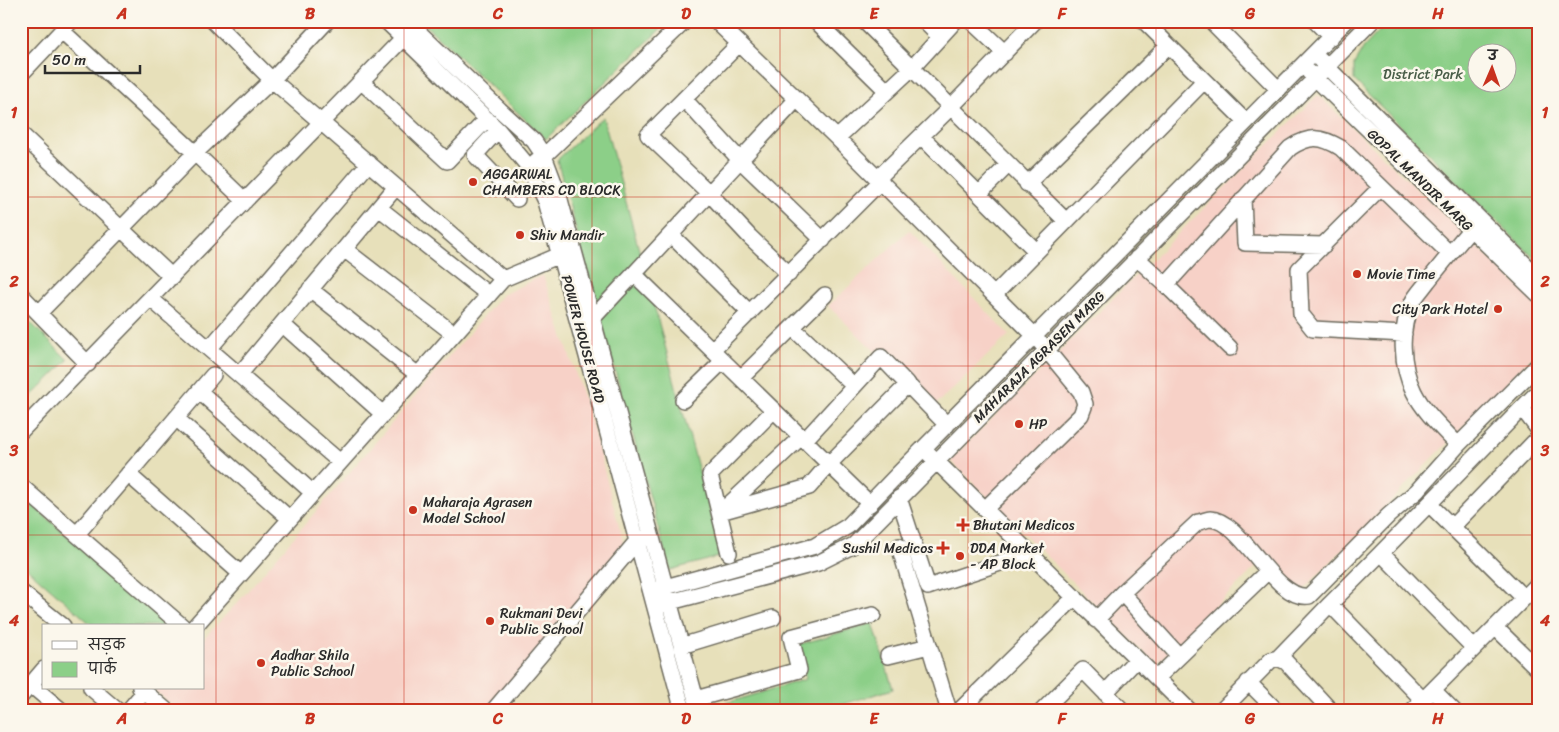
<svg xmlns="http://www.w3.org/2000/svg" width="1559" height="732" viewBox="0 0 1559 732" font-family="Sriracha,'Playpen Sans Deva',sans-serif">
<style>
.built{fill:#f7d1c7}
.green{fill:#8ccf88;stroke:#5c7d5a;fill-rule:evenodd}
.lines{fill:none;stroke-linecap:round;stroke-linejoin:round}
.minor-casing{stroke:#6d6a5d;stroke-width:18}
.minor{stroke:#fff;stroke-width:15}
.grid{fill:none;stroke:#c8321e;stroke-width:1;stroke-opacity:0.55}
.poi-dot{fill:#c8321e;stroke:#fbf7ec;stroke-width:2}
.labels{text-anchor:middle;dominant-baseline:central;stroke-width:5;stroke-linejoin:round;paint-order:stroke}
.park-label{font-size:14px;fill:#485c47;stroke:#fbf7ec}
.poi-label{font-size:14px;fill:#2b2b2b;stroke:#fbf7ec;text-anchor:start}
.street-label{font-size:14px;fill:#2b2b2b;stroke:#fbf7ec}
.neatline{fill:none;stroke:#c8321e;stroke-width:2}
.grid-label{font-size:16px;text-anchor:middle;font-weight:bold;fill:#c8321e}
</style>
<rect width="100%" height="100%" fill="#fbf7ec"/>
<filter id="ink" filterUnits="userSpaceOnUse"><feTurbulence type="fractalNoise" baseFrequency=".02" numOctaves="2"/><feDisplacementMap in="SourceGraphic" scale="10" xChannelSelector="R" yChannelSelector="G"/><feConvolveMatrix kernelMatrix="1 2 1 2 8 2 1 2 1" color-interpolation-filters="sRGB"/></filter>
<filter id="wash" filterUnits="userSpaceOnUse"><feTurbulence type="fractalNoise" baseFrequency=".0096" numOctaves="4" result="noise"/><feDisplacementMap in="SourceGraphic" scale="20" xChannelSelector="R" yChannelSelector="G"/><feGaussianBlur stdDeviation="1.12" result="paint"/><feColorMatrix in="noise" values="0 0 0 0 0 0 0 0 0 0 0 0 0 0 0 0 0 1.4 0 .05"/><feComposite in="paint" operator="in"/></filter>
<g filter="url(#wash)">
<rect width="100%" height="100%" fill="#e7e0ba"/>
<path class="built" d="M1318,95l220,209v47l-237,241 -36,-34 -109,107 -206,-205z
M909,230l100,105 -80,76 -48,-54 -53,-51z
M543,275l48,145 35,133 -134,158h-313l-25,-21 2,-2h48v-50l35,-37 263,-306z"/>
<path class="green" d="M421,21h248l-123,118z
M1389,21h149v241l-184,-182v-16l10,-17zM1506,52v30h-30v-30z
M603,117l119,439 -52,14 -113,-410z
M21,313l47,47 -47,46z
M28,501l141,125h-76l-72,-63v-54z
M873,623l20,66 -73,22h-105l-2,-4 93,-28 -9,-34z"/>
</g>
<g filter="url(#ink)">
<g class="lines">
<defs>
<path id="minor" d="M213,21l59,59 231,199
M386,21l112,109 30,36 17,35 138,510
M407,21l93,89 34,31 10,15 15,40 140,515
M716,21l121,117 199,199 45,55 4,12 -4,11 -96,94
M816,21l71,70
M864,21l202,200
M924,21l16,16
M971,21l34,32
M1144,21l102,101
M1211,21l67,68
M1315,21l16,16
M62,31l133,122 50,48
M739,44l-91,91 61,58 41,44 39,37
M1320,60l218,217
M1309,72l229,222
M21,74l50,-53
M361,81l86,80 40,-42
M684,99l56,61 83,80
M498,130l-23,25 42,44
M21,134l151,143
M921,136l115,115
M837,138l74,-69 44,-48
M536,161l8,-5 141,-135
M877,179l74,-72 84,-86
M1027,184l141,-138
M1381,187l-82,82 2,45 12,15 91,5
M979,194l29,-29
M1243,199l2,44 79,2
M379,208l110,87
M671,235l79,78
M344,249l110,85
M1137,258l29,27 124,-137c20,-13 31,-12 51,0l108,105
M634,274l236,230
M1166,285l64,63
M310,289l108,86
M21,295l67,69
M994,295l210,-214
M151,299l189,163
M39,313l156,-160 77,-73 55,-59
M592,319l204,-219
M282,324l101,90
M793,328l61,58
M209,349l160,-186
M712,350l168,-168
M239,375l157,-188
M741,378l84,-83
M199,391l114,102
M1538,392l-16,16 16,21
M683,400l40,-39
M1522,408l-93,96 95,94
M176,418l114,101
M21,431l388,-399
M804,441l77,-84 66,68
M1458,445c-15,-16 -34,-33 -44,-53 -13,-26 -15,-63 -2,-89 4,-8 11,-15 16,-22 16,-20 32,-40 49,-59
M929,454l261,257
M128,474l113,100
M21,486l161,140
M899,498l29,89 102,-34
M1429,504l-48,49 93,95
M723,510l78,-73
M720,512l89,-25 20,-23 79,-80
M1452,527l86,-89
M77,534l136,-159
M899,546l50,165
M729,553l-19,-78 64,-65
M1381,553l-51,51 93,96
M651,591l164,-45 33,-20 52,-54 446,-451
M21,592l42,34
M1122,593l57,63
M655,606l163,-43 36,-18 518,-524
M1096,620l26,-27 76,-71c4,0 9,-3 12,-3 33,1 65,83 99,77l79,-80 29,-25 41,-46 80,-80
M195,626l308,-347 57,-24
M1495,627l43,42
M681,646l92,-28
M888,656l41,-10
M1278,658l52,-54
M1157,678l111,-107
M1248,682l29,29
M31,685l31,26
M91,688l27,23
M140,688l27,23
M1433,690l21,21
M1105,693l32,-34
M21,696l23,-27
M696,699l103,-29 -8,-33 82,-22
M128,711l16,-19
M493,711l144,-170 7,-3
M959,711l116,-114
M1042,711l41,-41 40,41
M1221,711l50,-51 7,-2 8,4 45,49
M1412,711l126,-127"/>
</defs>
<use href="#minor" class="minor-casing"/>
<use href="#minor" class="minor"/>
</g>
</g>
<path class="grid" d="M216,21v690M404,21v690M592,21v690M780,21v690M968,21v690M1156,21v690M1344,21v690M21,197h1517M21,366h1517M21,535h1517"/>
<g class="poi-dot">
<circle cx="473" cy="182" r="5"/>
<circle cx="520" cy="235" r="5"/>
<circle cx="1357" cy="274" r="5"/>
<circle cx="1498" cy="309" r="5"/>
<circle cx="1019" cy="424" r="5"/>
<circle cx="413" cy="510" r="5"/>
<path d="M960.5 517.5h5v5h5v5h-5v5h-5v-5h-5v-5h5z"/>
<path d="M940.5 540.5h5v5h5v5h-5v5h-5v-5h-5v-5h5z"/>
<circle cx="960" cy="556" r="5"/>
<circle cx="490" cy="621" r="5"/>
<circle cx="261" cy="663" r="5"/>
</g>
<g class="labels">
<g class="park-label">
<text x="1423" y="74">District Park</text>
</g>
<g class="poi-label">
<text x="483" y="174">AGGARWAL<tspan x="483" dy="16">CHAMBERS CD BLOCK</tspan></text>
<text x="530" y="235">Shiv Mandir</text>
<text x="1367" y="274">Movie Time</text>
<text x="1488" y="309" text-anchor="end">City Park Hotel</text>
<text x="1029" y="424">HP</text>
<text x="423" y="502">Maharaja Agrasen<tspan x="423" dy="16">Model School</tspan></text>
<text x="973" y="525">Bhutani Medicos</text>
<text x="933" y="548" text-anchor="end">Sushil Medicos</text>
<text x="970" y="548">DDA Market<tspan x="970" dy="16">- AP Block</tspan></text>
<text x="500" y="613">Rukmani Devi<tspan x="500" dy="16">Public School</tspan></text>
<text x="271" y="655">Aadhar Shila<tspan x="271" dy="16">Public School</tspan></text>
</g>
<g class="street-label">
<text transform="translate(1420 180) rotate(44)">GOPAL MANDIR MARG</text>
<text transform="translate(583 339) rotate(75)">POWER HOUSE ROAD</text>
<text transform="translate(1039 357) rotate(-45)">MAHARAJA AGRASEN MARG</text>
</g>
</g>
<rect width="1559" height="732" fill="none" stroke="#fbf7ec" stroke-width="55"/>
<rect x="42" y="624" width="162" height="65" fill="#fbf7ec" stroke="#a8a59f"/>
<rect x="52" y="641" width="25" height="8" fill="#ffffff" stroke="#a8a59f"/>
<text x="88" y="650" font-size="15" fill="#2b2b2b">सड़क</text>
<rect x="52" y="662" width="25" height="15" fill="#8ccf88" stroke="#a8a59f"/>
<text x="88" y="674" font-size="15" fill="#2b2b2b">पार्क</text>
<g transform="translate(1492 68) rotate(2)"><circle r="24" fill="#fbf7ec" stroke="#a8a59f"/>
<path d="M0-4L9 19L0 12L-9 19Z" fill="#c8321e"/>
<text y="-8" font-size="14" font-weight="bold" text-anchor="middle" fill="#2b2b2b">उ</text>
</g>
<path d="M45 65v8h95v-8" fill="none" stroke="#2b2b2b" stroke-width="2.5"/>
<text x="52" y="65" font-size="15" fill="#2b2b2b" stroke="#fbf7ec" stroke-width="4" paint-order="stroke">50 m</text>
<rect x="28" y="28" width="1504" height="676" class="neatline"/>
<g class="grid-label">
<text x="122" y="19">A</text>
<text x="310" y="19">B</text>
<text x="498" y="19">C</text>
<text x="686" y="19">D</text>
<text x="874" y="19">E</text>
<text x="1062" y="19">F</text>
<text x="1250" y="19">G</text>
<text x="1438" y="19">H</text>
<text x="14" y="118">1</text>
<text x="1545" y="118">1</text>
<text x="14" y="287">2</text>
<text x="1545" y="287">2</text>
<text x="14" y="456">3</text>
<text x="1545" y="456">3</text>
<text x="14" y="626">4</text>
<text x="1545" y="626">4</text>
<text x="122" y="724">A</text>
<text x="310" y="724">B</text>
<text x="498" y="724">C</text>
<text x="686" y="724">D</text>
<text x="874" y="724">E</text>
<text x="1062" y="724">F</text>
<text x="1250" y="724">G</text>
<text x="1438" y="724">H</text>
</g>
</svg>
